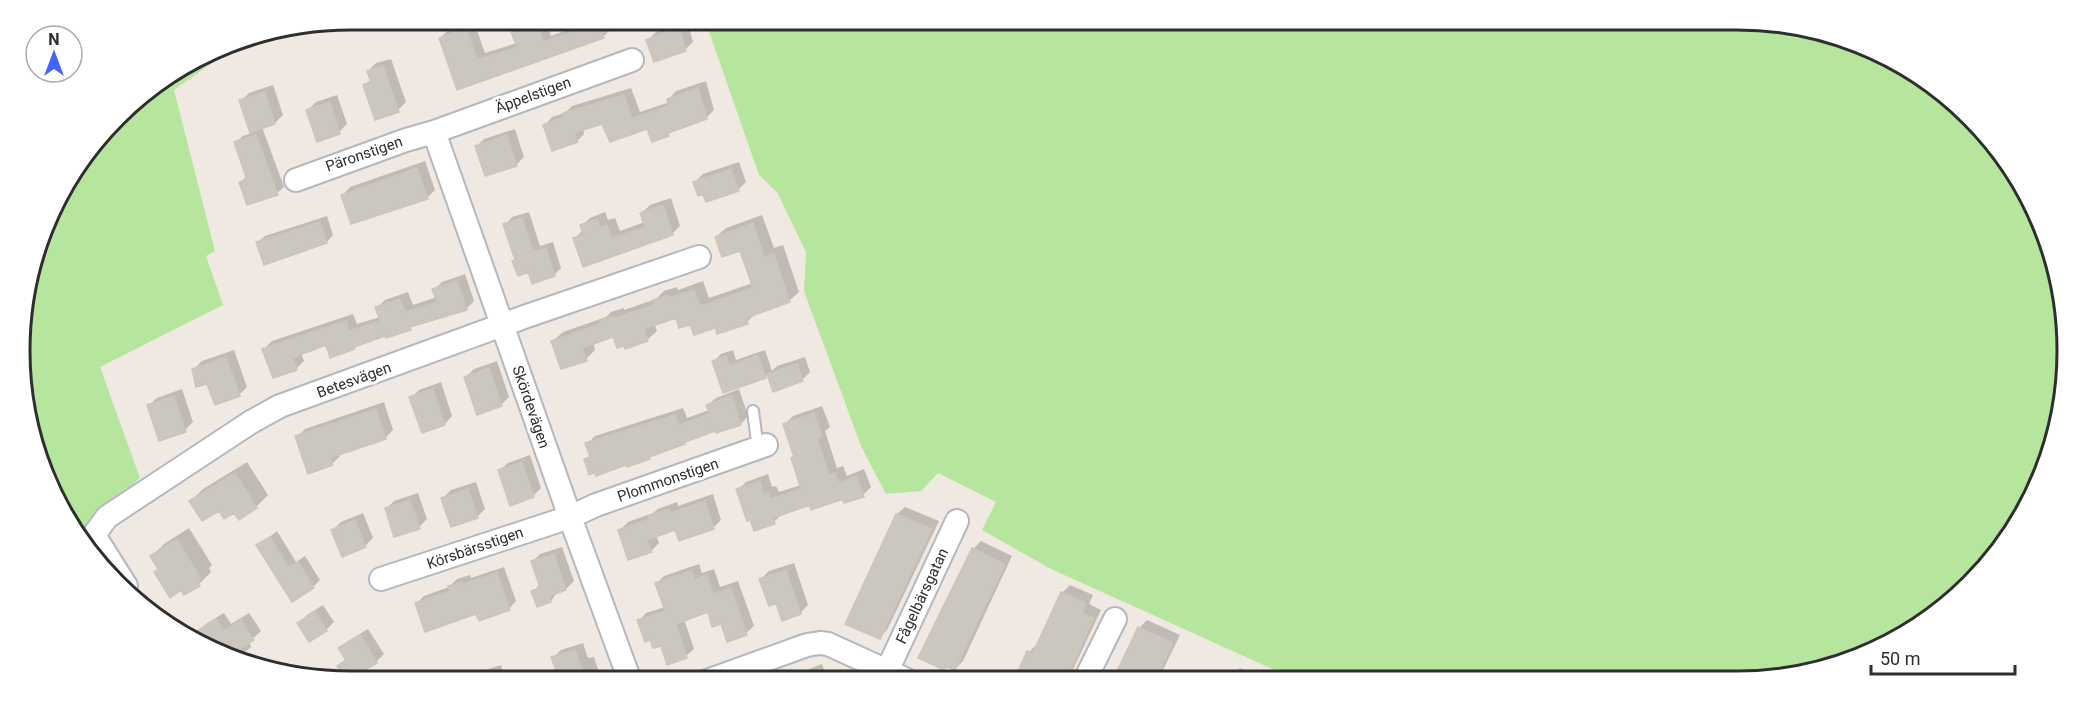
<svg xmlns="http://www.w3.org/2000/svg" width="2087" height="701" viewBox="0 0 2087 701" font-family="Roboto,sans-serif">
<style>
.green{fill:#b6e59e}
.shadow{fill:#0003}
.building{fill:#cbc7bf;stroke:#cbc5ba;stroke-width:1.5}
.lines{fill:none;stroke-linecap:round;stroke-linejoin:round}
.service-casing{stroke:#b4b7c1;stroke-width:14}
.minor-casing{stroke:#b4b7c1;stroke-width:26}
.service{stroke:#fff;stroke-width:10}
.minor{stroke:#fff;stroke-width:22}
.labels{text-anchor:middle;dominant-baseline:central;stroke-width:6;stroke-linejoin:round;paint-order:stroke}
.street-label{font-size:15px;fill:#2e2e2e;stroke:#fff}
.rim{fill:none;stroke:#2e2e2e;stroke-width:3}
</style>
<rect width="100%" height="100%" fill="#efe9e1"/>
<path class="green" d="M705,20h1031l86,11 116,57 85,97 42,122 -9,129 -33,80 -68,83 -92,57 -84,23 -482,1 -246,-111 -69,-39 14,-28 -58,-29 -17,18 -35,3 -25,-48 -57,-155 2,-39 -29,-60 -18,-17z
M243,41l-69,49 41,161 -9,5 17,49 -123,62 40,111 -55,49 22,39 -32,-31 -44,-99 -9,-128 32,-104 78,-102 92,-57z"/>
<path class="shadow" d="M535,20h11l5,16 21,-8 -2,-8h37l4,9 -8,8 -145,51 -17,-50 7,-8 26,-8 11,31 32,-10 -4,-11 8,-8z
M665,20h32l-8,8 4,14 -8,8 -37,-10 8,-8 12,-4z
M391,59l15,43 -8,8 -33,-25 6,-6 -3,-8 8,-8z
M706,81l8,29 -8,8 -33,12 -5,5 -20,-8 -45,-5 -20,6 1,6 -7,7 -32,-16 7,-8 13,-4 7,-7 59,-18 9,24 30,-10 -1,-3 7,-8z
M273,85l10,30 -8,8 -13,4 22,60 -7,6 -29,10 -8,-20 7,-7 -11,-34 7,-6 9,-3 -11,-32 8,-8z
M337,95l10,29 -8,8 -31,-22 8,-8z
M515,129l9,28 -8,8 -40,-18 8,-8z
M425,161l10,29 -8,8 -84,-3 7,-8z
M739,162l7,20 -8,8 -43,-8 8,-8z
M671,198l9,28 -8,8 -88,31 -10,-26 8,-8v-6l8,-7 15,-6 3,8 7,-2 5,13 25,-9 -3,-9 8,-8z
M529,212l11,34 13,-4 8,26 -7,7 -25,-4 -13,-12 -11,-34 7,-8z
M762,215l12,33 9,-3 16,47 -10,9 -33,12 -9,9 -31,4 -25,-3 -14,-7 -22,9 2,6 -10,9 -33,-5 -21,7 2,8 -9,9 -33,-18 10,-9 43,-15 5,-5 13,-4v2l32,-11 8,-8 13,-4 1,3 25,-9 6,17 44,-15 -12,-34 -25,-12 10,-9z
M327,216l6,19 -6,7h-69l7,-6z
M465,274l9,27 -8,8 -52,15 -4,4 -24,6 -27,10 -5,4 -27,-4 -26,9 3,8 -8,8 -32,-20 8,-8 81,-27 4,10 23,-7 -3,-9 8,-8 23,-8 5,13 24,-8 -3,-7 8,-8z
M234,350l13,37 -8,8 -31,-13 -14,-13 8,-8z
M733,350l3,10 29,-10 7,21 5,-5 28,-9 5,15 -8,8 -34,-6 -3,3 -41,14 -10,-30 7,-7z
M497,361l12,36 -8,8 -35,-28 8,-8z
M441,382l11,34 -7,8 -34,-26 8,-8z
M182,389l11,33 -8,8 -36,-25 8,-7z
M739,389l9,27 -7,8 -25,5 -62,24 -5,5 -22,5 -41,-3 5,-5 -4,-11 8,-8 88,-28 4,10 22,-8 -1,-5 8,-7z
M384,402l9,28 -8,8 -46,15 1,3 -8,8 -35,-27 8,-8z
M822,406l8,21 -5,4 12,37 6,-2 4,10 17,-7 7,18 -8,8 -52,8 -29,11 -8,8 -36,-32 8,-8 22,-8 4,13 4,-1 3,6 22,-7 -6,-29 -10,-32 8,-8z
M530,455l11,33 -8,8 -33,-26 8,-7z
M247,462l21,33 -12,12 -21,4 -44,-10 12,-12z
M476,482l9,27 -8,8 -34,-19 8,-8z
M418,493l9,26 -8,8 -33,-18 8,-8z
M713,494l8,26 -8,8h-37l-20,7 3,8 -8,8 -31,-21 8,-8 25,-9 5,-4 19,-7 1,4z
M905,507l34,14 -52,109 -8,8 18,-124z
M363,513l10,25 -8,8 -32,-16 8,-8z
M189,528l23,37 -3,3 2,4 -12,12 -14,9 -26,-25 -7,-12 12,-12z
M277,531l19,31 9,-6 15,24 -7,7 -55,-41z
M981,541l31,15 -49,105 -8,8 -8,-4 -4,3 30,-119z
M562,547l12,34 -8,8 -8,2 -7,10 -14,4 -4,-13 7,-8 -8,-22 8,-8z
M794,563l14,42 -8,8 -23,-12 -16,-22 8,-8z
M699,564l3,9 12,-4 6,18 18,-6 16,45 -8,7 -25,-11 -12,-12 -25,9 10,30 -8,7 -35,-17 -12,-18 7,-8 19,-6 -9,-23 8,-8z
M504,567l12,34 -7,8 -32,3 -60,-9 7,-7 25,-9 8,-8 13,-4 1,3z
M1070,585l23,10 -4,9 12,6 -33,70h-52l13,-28 8,-8 1,1 24,-52z
M323,605l11,17 -8,8 -27,-7 8,-8z
M224,613l7,11 18,-11 12,18 -12,11 2,5 -13,11 -29,-13 -10,-14 8,-8z
M1147,620l33,15 -22,45h-43l24,-52z
M368,629l16,25 -8,8 -37,4 7,-7 -6,-10 8,-8z
M583,643l5,15 6,-1 8,24h-41l-8,-23 8,-8z
M822,664l4,12 14,-5 4,10h-65z
M501,665l5,16h-45l5,-5z
M1240,668l27,12h-37z"/>
<path class="building" d="M567,20h31l6,18 -147,52 -18,-52 27,-10 11,32 40,-13 -6,-15 26,-9 6,19 29,-10z
M663,20h45l1,2 -29,10 6,19 -32,11 -8,-22 21,-8z
M383,66l16,46 -24,8 -12,-35 8,-3 -4,-11z
M698,88l9,31 -39,14 1,3 -17,6 -5,-13 -37,13 -8,-18 -28,9 4,9 -26,9 -9,-26 21,-8 -1,-4 61,-18 8,23 37,-12 -2,-7z
M265,92l10,32 -25,9 -11,-33z
M330,102l10,32 -23,8 -11,-32z
M256,135l22,60 -31,10 -8,-23 8,-2 -13,-38z
M507,135l10,31 -32,10 -10,-30z
M417,168l11,31 -77,25 -10,-29z
M731,169l8,22 -33,11 -3,-7 -5,1 -5,-14z
M663,205l10,30 -90,32 -10,-29 11,-3 -4,-10 17,-6 3,8 7,-2 5,13 33,-11 -5,-14z
M522,218l11,34 13,-4 9,28 -23,8 -4,-12 -10,4 -6,-15 3,-1 -12,-36z
M320,222l7,21 -63,22 -8,-23z
M753,223l11,34 10,-3 16,48 -44,16 2,6 -31,10 -2,-6 -21,7 -4,-10 -11,3 -3,-10 -32,11 4,12 -23,8 -1,-3 -7,2 -4,-11 -31,11 5,13 -26,8 -10,-28 50,-17 -1,-3 14,-5 1,2 39,-13 -1,-5 15,-5 1,3 25,-8 6,16 53,-18 -13,-37 -18,6 -7,-20z
M457,281l10,29 -57,17 1,3 -25,8 -1,-2 -31,11 1,2 -25,9 -4,-13 -34,13 5,12 -24,8 -11,-29 84,-28 3,10 31,-10 -5,-14 25,-8 5,13 32,-10 -5,-13z
M758,355l8,23 -43,15 -11,-32 14,-5 3,10z
M226,357l14,39 -25,9 -8,-21 -11,3 -4,-18z
M797,364l6,17 -30,11 -6,-18z
M489,368l13,38 -25,9 -13,-38z
M433,389l12,36 -23,8 -13,-36z
M174,396l12,36 -27,9 -12,-36z
M732,396l9,29 -25,8 -1,-2 -30,11v2l-36,13 1,2 -23,8 -1,-2 -30,11 -1,-4 -6,3 -5,-16 6,-2 -5,-14 90,-28 4,10 30,-11 -3,-9z
M376,409l10,30 -56,19 3,7 -25,9 -13,-38z
M814,413l8,23 -5,2 12,37 6,-2 4,10 17,-7 8,21 -20,6 -1,-4 -32,11 -1,-5 -37,13 2,6 -21,7 -4,-11 -3,1 -11,-32 24,-8 4,13 4,-1 3,6 30,-10 -10,-31 3,-1 -11,-33z
M522,462l12,35 -24,9 -12,-36z
M235,473l22,35 -18,12 -5,-7 -10,6 -5,-8 -17,10 -13,-20z
M468,489l10,29 -27,9 -10,-29z
M410,500l10,29 -26,8 -9,-29z
M705,501l9,28 -35,12 -4,-11 -28,10 5,12 -24,8 -10,-30 31,-11 -1,-3 21,-7 2,4z
M896,514l36,15 -52,110 -35,-15z
M355,520l11,27 -24,10 -11,-27z
M270,537l18,30 10,-5 16,26 -22,14 -36,-57z
M177,539l24,40 -4,2 3,5 -16,9 -3,-5 -11,8 -16,-26 4,-3 -8,-13z
M972,548l33,16 -50,106 -10,-4 -1,4 -26,-12z
M554,554l12,36 -17,6 2,6 -14,5 -6,-16 9,-3 -9,-27z
M786,570l15,44 -19,7 -6,-18 -7,3 -10,-27z
M691,571l3,9 13,-5 6,19 18,-6 16,47 -20,7 -6,-18 -9,3 -4,-15 -32,12 11,34 -20,7 -6,-19 -8,2 -3,-8 -5,2 -8,-22 28,-9 -10,-28z
M497,573l13,37 -31,11 -3,-7 -51,18 -10,-29 35,-12 -2,-5 14,-4 1,2z
M1061,592l25,11 -4,10 12,5 -28,62h-52l13,-29 6,2z
M315,612l12,19 -18,11 -12,-19z
M216,619l7,12 18,-11 13,20 -23,15 -26,-12 -8,-12z
M1138,627l35,16 -18,37h-42z
M360,635l17,28 -30,18 -10,-15 9,-6 -8,-12z
M575,650l11,31h-26l-9,-24z"/>
<g class="lines">
<defs>
<path id="service" d="M753,411l5,38"/>
<path id="minor" d="M434,132l136,385 60,164
M296,180l110,-40 28,-8 198,-72
M381,579l189,-62 26,-12 170,-60
M126,586l-32,-51 13,-18 144,-95 29,-16 247,-90 172,-59
M887,671l70,-150
M1085,680l30,-61
M707,681l100,-36 13,-2 8,1 79,36"/>
</defs>
<use href="#service" class="service-casing"/>
<use href="#minor" class="minor-casing"/>
<use href="#service" class="service"/>
<use href="#minor" class="minor"/>
</g>
<g class="labels">
<g class="street-label">
<text transform="translate(533 95) rotate(-20)">Äppelstigen</text>
<text transform="translate(364 154) rotate(-19)">Päronstigen</text>
<text transform="translate(354 380) rotate(-20)">Betesvägen</text>
<text transform="translate(531 407) rotate(71)">Skördevägen</text>
<text transform="translate(668 480) rotate(-19)">Plommonstigen</text>
<text transform="translate(475 548) rotate(-19)">Körsbärsstigen</text>
<text transform="translate(922 596) rotate(-65)">Fågelbärsgatan</text>
</g>
</g>
<path d="M0 0H2087V701H0ZM350 30H1737A320 320 0 0 1 2057 350V351A320 320 0 0 1 1737 671H350A320 320 0 0 1 30 351V350A320 320 0 0 1 350 30Z" fill="#fff" fill-rule="evenodd"/>
<path class="rim" d="M350 30H1737A320 320 0 0 1 2057 350V351A320 320 0 0 1 1737 671H350A320 320 0 0 1 30 351V350A320 320 0 0 1 350 30Z"/>
<g transform="translate(54 54)"><circle r="28" fill="#ffffff" stroke="#ababab" stroke-width="1.5"/>
<path d="M0-4.5L10 22L0 15L-10 22Z" fill="#4264fb"/>
<text y="-9" font-size="16" font-weight="bold" text-anchor="middle" fill="#2e2e2e">N</text>
</g>
<path d="M1871 665v9h144v-9" fill="none" stroke="#2e2e2e" stroke-width="3"/>
<text x="1880" y="665" font-size="18" fill="#2e2e2e" stroke="#ffffff" stroke-width="4.5" paint-order="stroke">50 m</text>
</svg>
